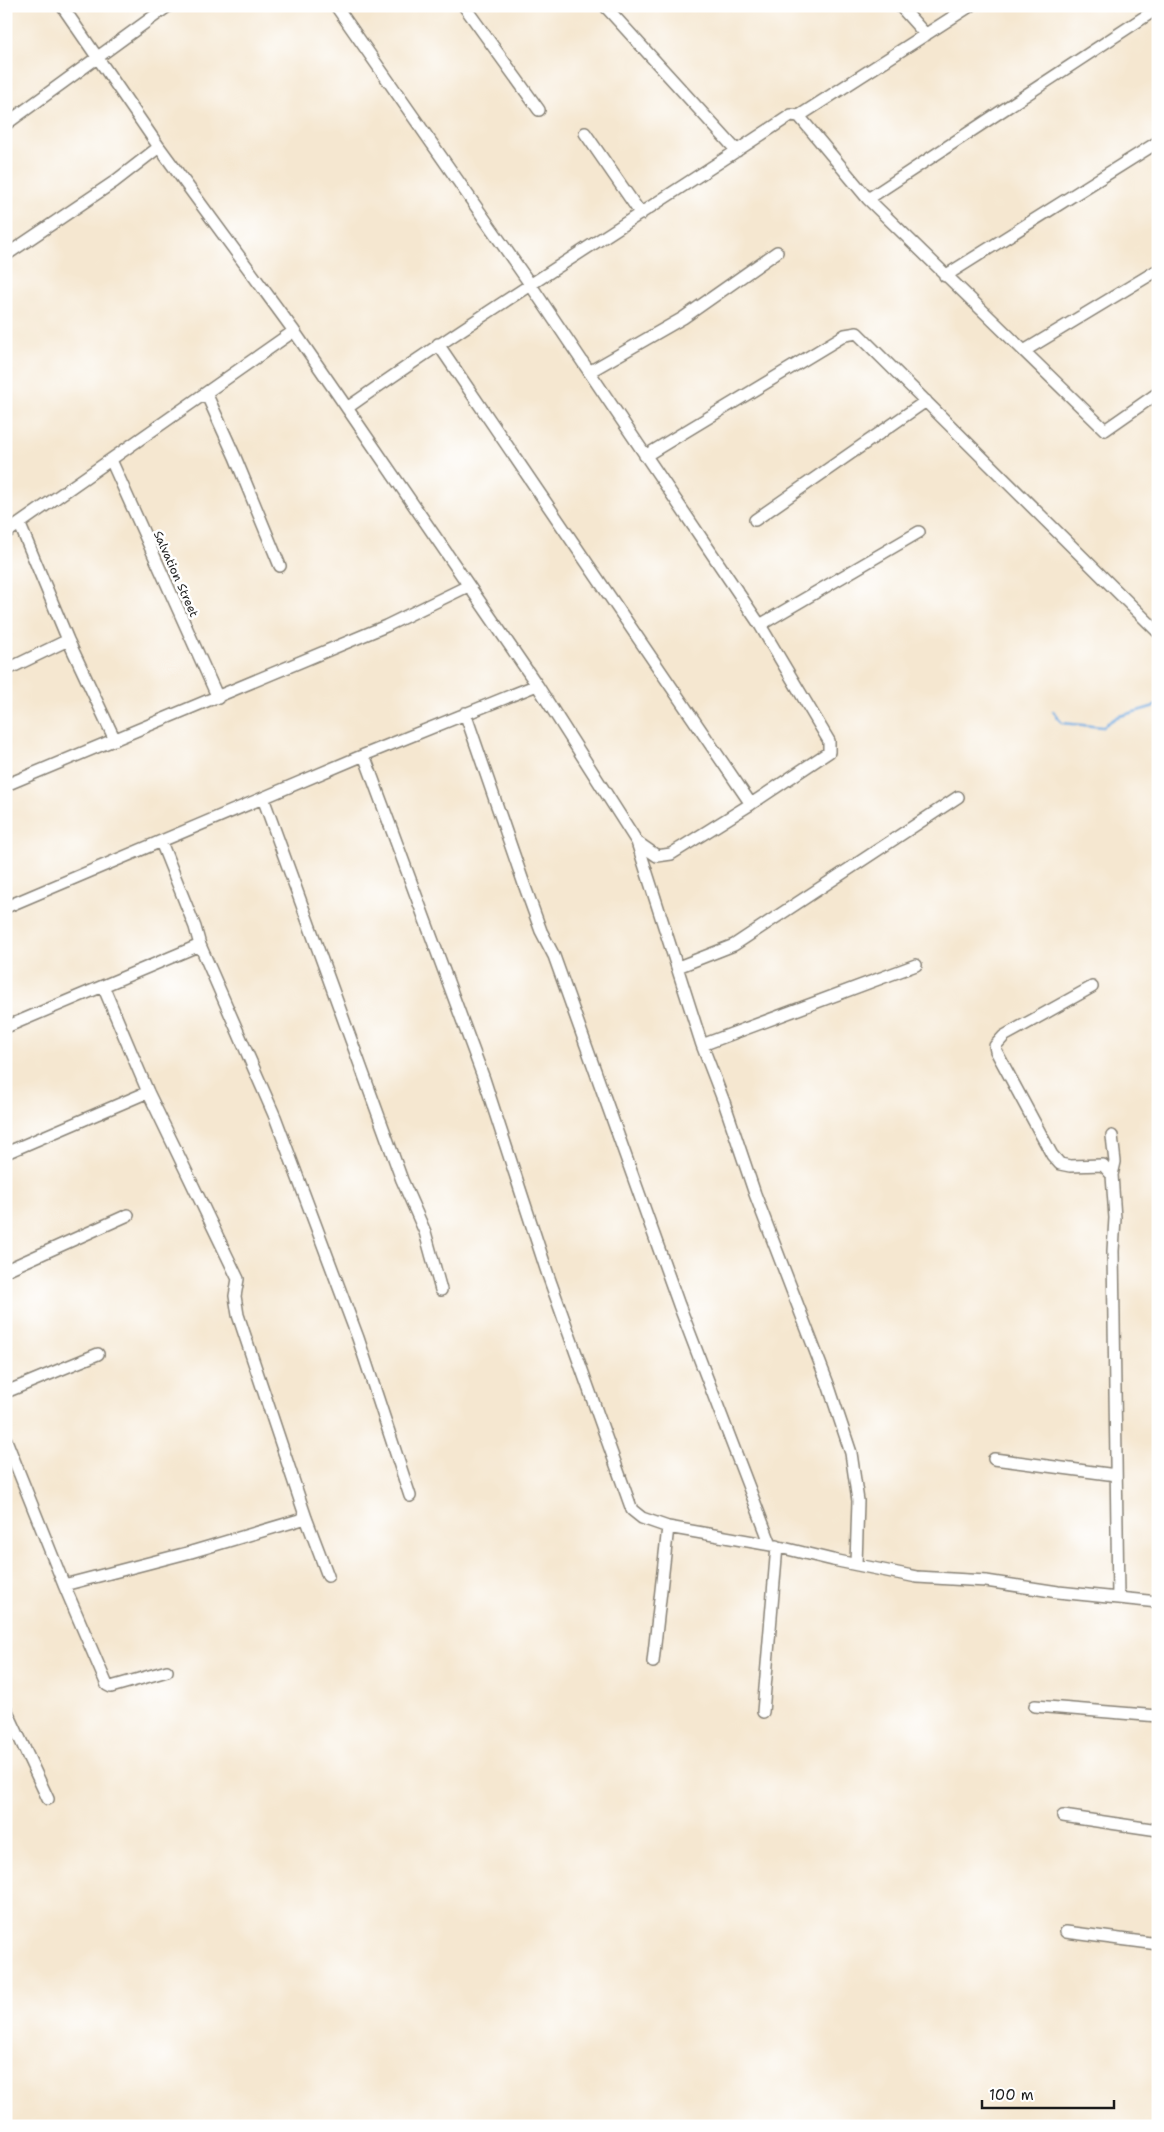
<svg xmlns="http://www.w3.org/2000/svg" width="1164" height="2132" viewBox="0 0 1164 2132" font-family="'Shantell Sans',sans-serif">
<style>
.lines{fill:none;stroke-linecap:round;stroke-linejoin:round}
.stream{stroke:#71abe1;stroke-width:2.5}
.minor-casing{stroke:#888276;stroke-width:14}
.minor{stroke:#fff;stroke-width:11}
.labels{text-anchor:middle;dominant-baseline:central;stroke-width:5;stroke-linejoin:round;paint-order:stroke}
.street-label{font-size:12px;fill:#1c1c1c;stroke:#fff}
</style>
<rect width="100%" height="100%" fill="#fff"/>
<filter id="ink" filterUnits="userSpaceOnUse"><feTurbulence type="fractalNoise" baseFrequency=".02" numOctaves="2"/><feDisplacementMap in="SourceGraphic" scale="10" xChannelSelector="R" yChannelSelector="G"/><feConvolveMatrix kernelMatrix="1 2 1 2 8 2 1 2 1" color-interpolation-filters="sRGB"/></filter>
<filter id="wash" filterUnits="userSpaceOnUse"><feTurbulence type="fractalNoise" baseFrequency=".0096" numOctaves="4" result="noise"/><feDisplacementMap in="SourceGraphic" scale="20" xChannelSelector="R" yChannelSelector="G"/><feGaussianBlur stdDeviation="1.12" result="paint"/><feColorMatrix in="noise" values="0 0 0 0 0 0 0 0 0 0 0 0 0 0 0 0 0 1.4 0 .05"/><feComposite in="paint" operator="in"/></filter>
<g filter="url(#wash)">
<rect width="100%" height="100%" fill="#f5e7d0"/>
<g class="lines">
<path class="stream" d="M1053,711l9,12 40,4 15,-10 41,-12"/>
</g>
</g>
<g filter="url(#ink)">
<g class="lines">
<defs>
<path id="minor" d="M62,6l97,141 135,184 53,77 190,277 100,157 20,14 14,-2 80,-50 -313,-460
M336,6l194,278 230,341 69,116v11l-78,52
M464,6l75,104
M605,6l132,145
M900,6l26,29
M799,116l171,-110
M6,124l162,-118
M585,133l56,81
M868,199l290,-191
M6,255l108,-73 45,-35
M945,276l213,-134
M1024,351l134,-81
M589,372l94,-54 94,-66
M206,393l29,64 45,109
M347,408c145,-102 296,-194 444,-293l8,1 69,83 237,231 53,-37
M645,456l200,-121 12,-2 301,299
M111,460l107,238
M755,520l171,-119
M20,525l48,115 47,100
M6,533l288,-202
M760,625l159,-93
M6,670l62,-30
M465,713l60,174 16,44 13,25 125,349 92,240
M364,755l120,324 64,196 84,235 10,8 26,9 103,18 62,15 84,17 69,4 72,11 100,10
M6,785l380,-159 82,-40
M263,798l139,382 23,52 16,58
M161,842l34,85 5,18 75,172 83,221 52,158
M637,842l65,203 22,57 31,92 73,190 23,69 7,48 -2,63
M6,907l358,-152 173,-70
M678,967l56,-22 224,-148
M103,986l45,106 90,187 -3,17 3,19 68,203 22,58
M1092,987l-88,49 -9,10 1,5 56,104 8,9 10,2 33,-1 9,10
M6,1027l194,-82
M702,1045l214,-80
M1112,1136l3,26 -3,13 3,43 -2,33 5,347
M6,1153l142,-61
M6,1270l122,-55
M6,1392l92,-38
M6,1440l58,145 127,-33 115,-34
M994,1459l122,16
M64,1585l43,100 4,2 56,-16
M653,1662l15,-135
M1035,1706l123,10
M6,1709l42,90
M763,1712l14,-166
M1063,1816l95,14
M1066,1932l92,12"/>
</defs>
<use href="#minor" class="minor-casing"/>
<use href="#minor" class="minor"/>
</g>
</g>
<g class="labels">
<g class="street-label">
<text transform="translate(176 574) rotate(66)">Salvation Street</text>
</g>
</g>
<rect width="1164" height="2132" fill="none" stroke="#fff" stroke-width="25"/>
<path d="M982 2100v8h132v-8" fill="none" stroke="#1c1c1c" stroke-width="2.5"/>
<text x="989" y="2100" font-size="15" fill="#1c1c1c" stroke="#ffffff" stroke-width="4" paint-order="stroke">100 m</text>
</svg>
